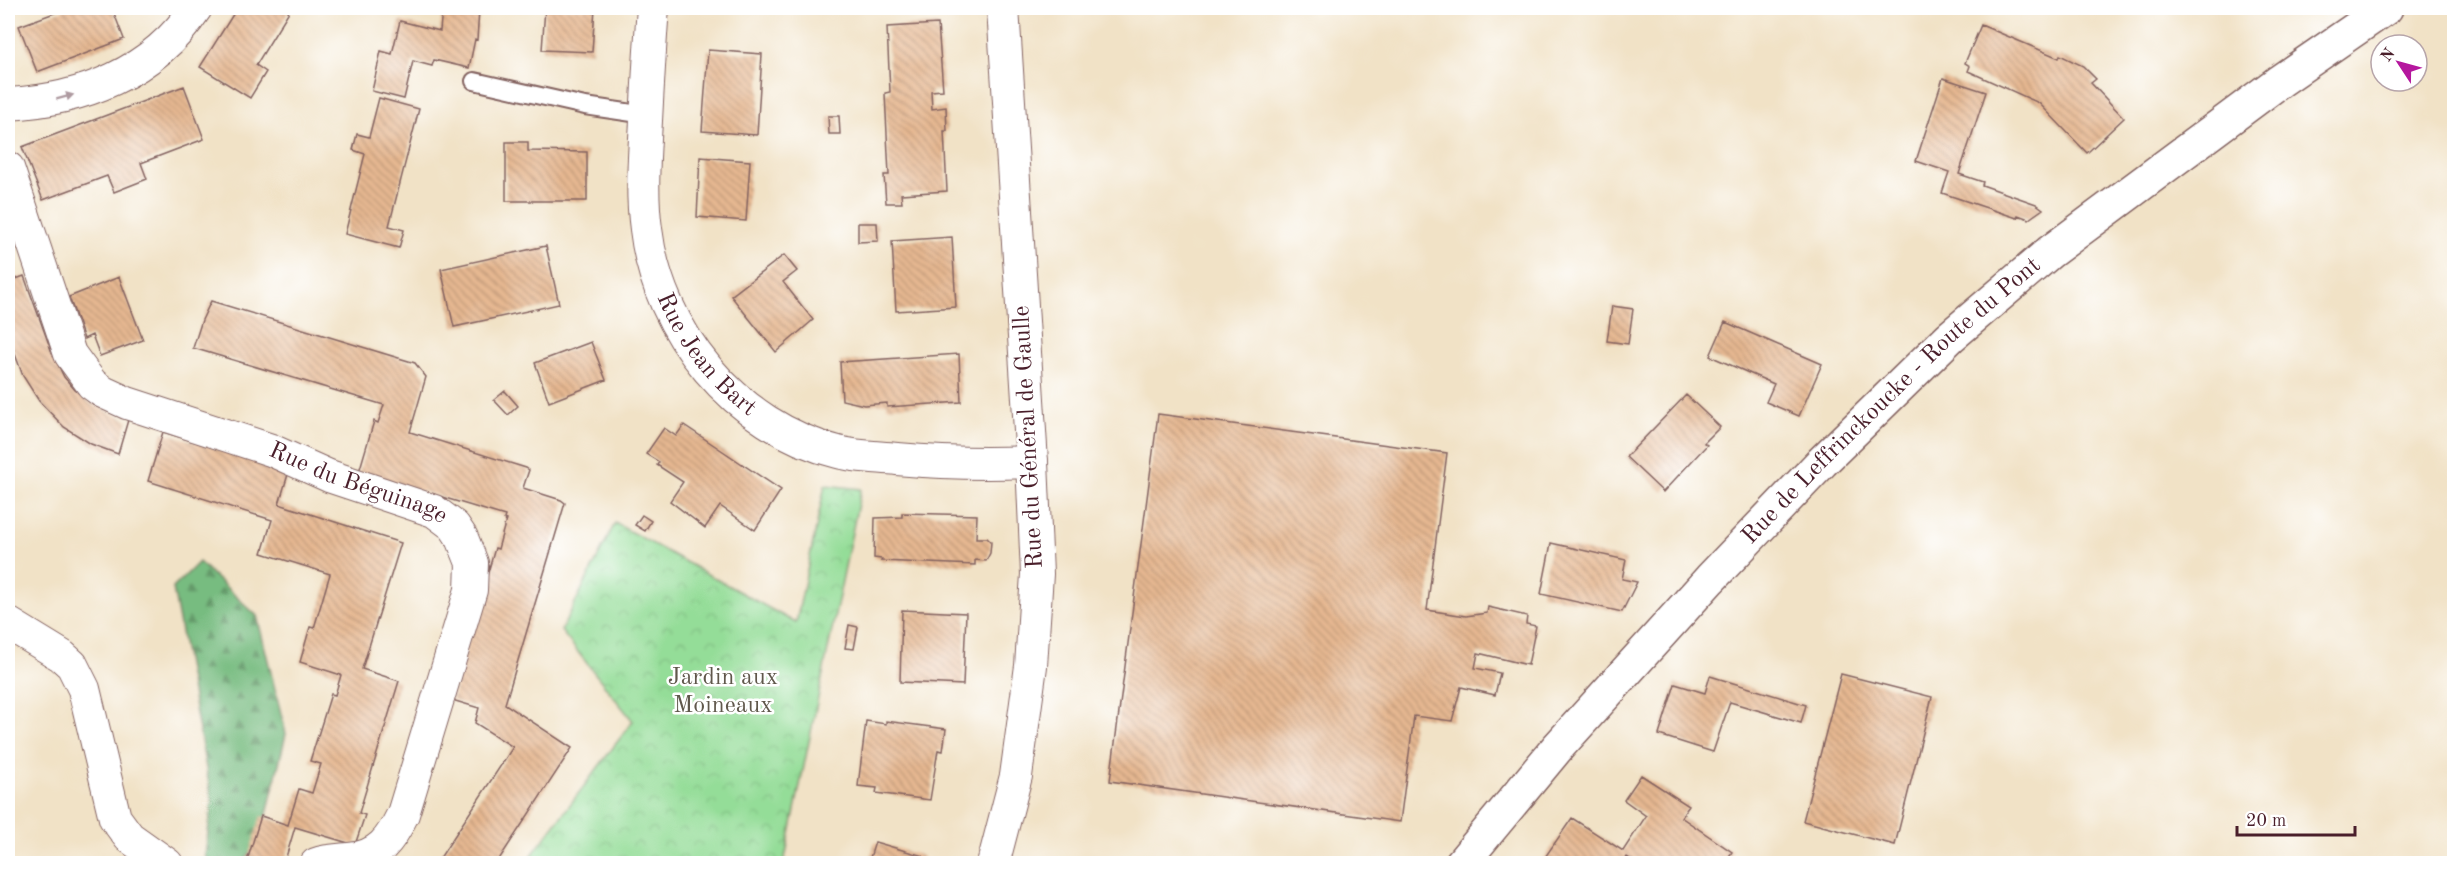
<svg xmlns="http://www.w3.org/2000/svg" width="2462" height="871" viewBox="0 0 2462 871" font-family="'Old Standard TT',serif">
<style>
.forest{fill:url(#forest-firs);stroke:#606e56;stroke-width:1.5}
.park{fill:url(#park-crowns);stroke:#6f7e62;stroke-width:1.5}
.building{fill:url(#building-back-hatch)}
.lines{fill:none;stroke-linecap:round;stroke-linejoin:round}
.service-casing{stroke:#846361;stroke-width:20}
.minor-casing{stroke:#846361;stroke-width:34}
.secondary-casing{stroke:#846361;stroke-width:36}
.service{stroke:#fff;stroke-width:16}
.minor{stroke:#fff;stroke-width:32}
.secondary{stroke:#fff;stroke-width:33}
.oneway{fill:#ae9aa0}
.labels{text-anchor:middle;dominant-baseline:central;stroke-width:5;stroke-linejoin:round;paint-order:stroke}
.street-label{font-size:24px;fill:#4a1f2b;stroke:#fff}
.park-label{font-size:24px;fill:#60584c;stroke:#fff}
</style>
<defs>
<pattern id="forest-firs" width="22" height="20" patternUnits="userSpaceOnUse" patternTransform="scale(1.5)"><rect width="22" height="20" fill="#77bc80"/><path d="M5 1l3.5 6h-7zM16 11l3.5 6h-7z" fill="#649869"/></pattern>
<pattern id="park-crowns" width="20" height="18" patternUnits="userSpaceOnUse" patternTransform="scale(1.5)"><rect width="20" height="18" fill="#94dd98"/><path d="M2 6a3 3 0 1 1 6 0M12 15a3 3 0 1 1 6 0" fill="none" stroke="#81bd83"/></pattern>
<pattern id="building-back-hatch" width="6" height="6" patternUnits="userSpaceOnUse" patternTransform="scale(1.5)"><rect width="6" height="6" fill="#e6b891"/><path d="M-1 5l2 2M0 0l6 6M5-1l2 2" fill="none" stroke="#bc9577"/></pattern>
</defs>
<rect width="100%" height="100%" fill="#fff"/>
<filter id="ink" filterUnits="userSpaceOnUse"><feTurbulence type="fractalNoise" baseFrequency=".0167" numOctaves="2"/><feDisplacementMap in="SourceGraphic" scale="12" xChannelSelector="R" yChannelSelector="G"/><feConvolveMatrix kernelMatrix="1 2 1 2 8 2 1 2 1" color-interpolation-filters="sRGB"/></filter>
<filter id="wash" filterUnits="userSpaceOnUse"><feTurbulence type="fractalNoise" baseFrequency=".008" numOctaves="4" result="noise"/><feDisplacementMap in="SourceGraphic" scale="24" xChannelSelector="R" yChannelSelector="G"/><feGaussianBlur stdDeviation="1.35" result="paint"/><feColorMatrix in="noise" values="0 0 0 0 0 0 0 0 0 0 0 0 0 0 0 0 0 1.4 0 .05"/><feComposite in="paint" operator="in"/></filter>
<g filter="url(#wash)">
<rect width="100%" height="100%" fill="#f1e2c6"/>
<path class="forest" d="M199,562l58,54 29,118 -24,101 -19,28h-31l-7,-7 7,-55 -39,-213z"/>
<path class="park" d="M825,485l36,4 -77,374h-258l107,-142 -72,-90 54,-108 181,100z"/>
<g id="blocks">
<path class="building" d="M68,8h44l12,31 -87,33 -18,-46z
M237,8h54l-35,57 10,7 -16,26 -50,-31z
M442,8h33l-1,2h5l-2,30 -2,-1 -6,29 -35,-8 -2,6 -19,-5 -9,38 -32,-8 9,-40 11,3 8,-33 40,10z
M545,8h50l-3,44 -50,-2z
M938,24l5,66 -12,1 1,18 14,-2 1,24h-3l3,60 -46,3 1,9h-16l-2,-28h5l-4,-82 5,-1 -3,-65z
M1981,25l78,33 1,-3 23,11 13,13 -5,4 33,35 -37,35 -48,-50 -71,-32 2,-5 -5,-3z
M708,50l54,4 -5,81 -55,-4z
M1943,78l43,14 -27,82 24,8 -1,3 54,19 7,5 -14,10 -11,-4 -1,3 -75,-25 7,-21 -33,-11z
M184,86l20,53 -63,24 6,16 -33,13 -7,-16 -64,24 -21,-53z
M379,98l40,11 -30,117 15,4 -5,18 -54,-14 20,-80 -12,-4 4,-16 12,3z
M828,116h11l1,18h-11z
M506,142h22v9l59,1v49h-81z
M700,157l50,4 -4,60 -49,-4z
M858,223h19l1,18 -20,1z
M952,237l4,70 -60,4 -4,-70z
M546,246l13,58 -105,23 -13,-58z
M784,255l13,16 -14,11 30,38 -37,32 -45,-56z
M24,276l27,74 13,27 11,13 18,15 35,15 -10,34 -27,-10 -27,-17 -25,-26 -16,-25 -15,-41v-53z
M119,277l24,63 -43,16 -8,-21 -8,4 -15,-42z
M211,301l204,62 11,14 -16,55 116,36 3,2 -6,18 38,12 4,3 -60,201 67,44 -76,116h-60l77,-117 -38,-24 4,-15 -27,-8 43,-152 3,1 8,-29 -2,-1 1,-3 -146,-44 15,-51 4,2 6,-18 -191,-57 9,-28z
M1612,306l21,3 -5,35 -21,-3z
M1725,322l97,42 -23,52 -33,-14 8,-18 -64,-28z
M591,342l15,38 -57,22 -14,-39z
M959,354l2,48 -74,5v-4l-23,2 -22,-5 -2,-38z
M505,391l13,15 -10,9 -14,-15z
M1686,395l34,32 -16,16 3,2 -44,47 -37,-35z
M1158,414l289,39 -20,157 39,6 21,-3 1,-6 39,9 -1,8 10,2 -8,39 -50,-12 -3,15 25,5 -5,22 -34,-8 -9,34 -38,-5 -14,106 -290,-41z
M684,425l97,65 -26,40 -35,-24 -15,22 -35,-27 13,-19 -26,-17 2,-3 -13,-8 18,-26 12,8z
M163,432l126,39 -10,33 122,39 -39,126 37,12 -40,132 6,2 -10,30 -60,-18 -11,37h-38l15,-48 27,9 11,-36 13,4 9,-29 -11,-3 21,-67 4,1 6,-20 -41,-13 10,-35 4,1 16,-54 -68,-21 10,-33 -124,-39z
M902,513l75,2 -1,23h11l4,4 -1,11 -4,8 -11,-1v5l-94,-4 1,-2 -8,-1 1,-40 27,-1z
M642,515l9,6 -6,10 -10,-6z
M1551,543l75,17 -4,19 15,3 -15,30 -81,-18z
M902,610l64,3 -3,72 -63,-3z
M849,625l9,2 -4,22 -9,-1z
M1841,674l91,23 -37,148 -92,-24z
M1710,676l96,29 -5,18 -71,-21 -17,50 -54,-17 16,-51 30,9z
M866,721l20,3v-3l60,8 -3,22 -5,-1 -8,50 -54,-7 1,-5 -19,-2z
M1641,775l48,31 -8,11 51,35 -8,12h-86l-11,-7 -4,7h-75l-5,-4 29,-42 51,33 23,-35 -22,-16z
M875,842l48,14 -2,8h-53z"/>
</g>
</g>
<g filter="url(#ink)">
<use href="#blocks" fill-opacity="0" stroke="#846361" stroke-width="1.5"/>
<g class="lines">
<defs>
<path id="service" d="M474,81l111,25 61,9"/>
<g id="minor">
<path id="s1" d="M653,8c-3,37 -5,75 -7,113 -2,36 -5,72 0,108 12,103 90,198 192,223 19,5 40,5 59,7 45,4 90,5 135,3"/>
<path d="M8,104c74,-4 145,-31 188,-96"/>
<path id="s2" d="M8,168l62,186 22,30 11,8 24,11 144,47 58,26 105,35 20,15 8,12 10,25 -1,27 -68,224c-12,25 -24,43 -54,45 -11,1 -22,1 -33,5"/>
<path d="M8,623l54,33 10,9 12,24 31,129 14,19 38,27"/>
<path d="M993,864l23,-88 15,-110 6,-92 -5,-112 -29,-454"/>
</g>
<g id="secondary">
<path id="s3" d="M1461,864l97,-117 152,-168 112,-117 128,-125 100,-85 230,-171 106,-73"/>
</g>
</defs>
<use href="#service" class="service-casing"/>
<use href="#minor" class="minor-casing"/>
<use href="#secondary" class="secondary-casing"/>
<use href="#service" class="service"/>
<use href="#minor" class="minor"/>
<use href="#secondary" class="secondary"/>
</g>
<defs><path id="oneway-solid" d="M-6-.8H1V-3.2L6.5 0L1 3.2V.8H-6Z" transform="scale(1.5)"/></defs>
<use class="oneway" href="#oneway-solid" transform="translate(65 97) rotate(-15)"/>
</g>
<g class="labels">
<g class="street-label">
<text stroke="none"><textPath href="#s1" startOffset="364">Rue Jean Bart</textPath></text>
<text stroke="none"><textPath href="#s3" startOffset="633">Rue de Leffrinckoucke - Route du Pont</textPath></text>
<text transform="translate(1029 437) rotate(-93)">Rue du Général de Gaulle</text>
<text stroke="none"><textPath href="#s2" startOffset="518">Rue du Béguinage</textPath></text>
</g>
<g class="park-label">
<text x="723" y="678">Jardin aux<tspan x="723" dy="28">Moineaux</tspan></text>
</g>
</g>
<rect width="2462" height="871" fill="none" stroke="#fff" stroke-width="30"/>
<g transform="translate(2399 63) rotate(306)"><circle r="28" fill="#ffffff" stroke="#b7a5aa" stroke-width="1.5"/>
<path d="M0-4.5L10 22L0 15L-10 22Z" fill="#b5179e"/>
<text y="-9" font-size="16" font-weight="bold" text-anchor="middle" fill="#4a1f2b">N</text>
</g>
<path d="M2237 826v9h118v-9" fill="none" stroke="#4a1f2b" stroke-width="3"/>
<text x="2246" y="826" font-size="18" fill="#4a1f2b" stroke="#ffffff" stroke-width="4.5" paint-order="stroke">20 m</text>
</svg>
